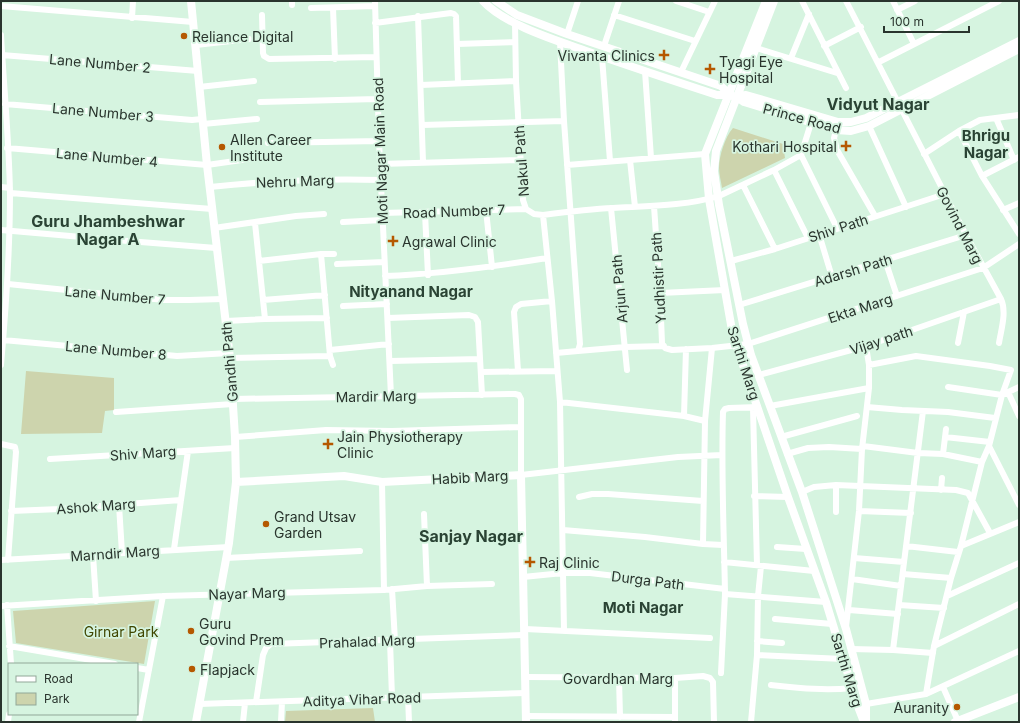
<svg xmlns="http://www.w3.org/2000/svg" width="1020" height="723" viewBox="0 0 1020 723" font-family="Inter,sans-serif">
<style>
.green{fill:#cdd4ad}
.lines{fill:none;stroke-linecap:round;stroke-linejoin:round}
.minor{stroke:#fff;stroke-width:6}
.tertiary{stroke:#fff;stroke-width:8}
.poi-dot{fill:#b55800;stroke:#d6f4e0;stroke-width:1.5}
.labels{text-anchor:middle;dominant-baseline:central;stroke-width:3.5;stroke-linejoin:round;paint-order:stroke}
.poi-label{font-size:14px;fill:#29342d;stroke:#d6f4e0;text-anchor:start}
.street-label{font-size:14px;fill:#29342d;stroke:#d6f4e0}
.park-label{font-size:14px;fill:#404601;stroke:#d6f4e0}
.neighbourhood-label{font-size:15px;font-weight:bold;fill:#2a4334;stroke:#d6f4e0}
.quarter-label{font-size:16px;font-weight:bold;fill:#2a4334;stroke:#d6f4e0}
</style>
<rect width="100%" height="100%" fill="#d6f4e0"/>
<path class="green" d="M733,128l50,16 2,14 -63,30c-1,-7 -3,-14 -3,-20 0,-12 6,-31 14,-40z
M26,371l88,7v32l-9,1 -3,22 -81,1z
M155,601l-11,63 -128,-21 -3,-32z
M373,708l2,14h-90l1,-11z"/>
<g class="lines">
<path class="minor" d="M292,1v4
M375,1l4,140 12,255
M676,1l33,11
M802,1l44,87
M846,1l120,234 35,64c6,13 0,31 -2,44
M893,1l21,43
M1,6l192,16
M311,8l64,-2
M333,8l2,51
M897,10l18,-9
M262,15l1,38 1,3 5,3 107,-2
M614,15l81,26
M418,16l5,146
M132,18l1,-17
M375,23l76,-10 3,1 2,2 2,67
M515,23l1,58 7,119 3,9 8,5 9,1c23,-3 46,-6 70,-7 33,-2 73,-2 106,-12l55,-26 27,-15
M567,34l11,-33
M1,35c3,53 8,105 9,158 0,58 -4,115 -9,172
M457,44l57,-2
M196,45l53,-6
M604,46l15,-45
M824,46l37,-19
M756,48l81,25
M2,55l196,16
M602,57l8,104
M791,58l18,-44
M879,62l120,-61
M645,71l6,87
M681,72l34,-71
M421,85l95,-4
M199,87l55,-6
M260,102l117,-3
M5,104l187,16 10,-1
M996,118l18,42
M811,123l-10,32 36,73
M203,124l54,-5
M422,125l142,-4
M869,126l37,81
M836,130l-2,8 3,12 38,66
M959,131l23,45 37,58
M268,143l111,-2
M7,148l200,17 49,-7
M924,154l35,-23 21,-11 39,-5
M630,160l5,47
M380,164l140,-4
M567,165l138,-11
M774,170l34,68
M982,176l37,-19
M743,185l32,64
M1,187l9,1
M210,187c57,-6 113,-9 171,-7
M10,193l202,16
M654,206l6,87 2,50 3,5 7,2 40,-2 36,-4 235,-76 36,-24
M611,208l16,162
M486,210l6,57
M1003,210l16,-7
M382,213l144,-4
M425,213l3,62
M543,215l9,86 8,101 4,228
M343,222l39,-2
M255,223l10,96
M214,228l82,-12 28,-2
M1,230l127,11 88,7
M819,234l13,43
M885,260l12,36
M259,261l62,-7
M731,261l44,-12 170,-55
M337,264l47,-2
M385,276c55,-2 107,-9 162,-18
M8,284l156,16h25l34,-1
M660,293l65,-3
M263,300l62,-5
M739,305l227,-70
M343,306l44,-2
M388,318l81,-3 6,2 3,5 4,73
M226,321l39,-2 62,-1
M3,340l174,16 52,-3
M958,343l6,-31
M330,350l59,-6
M578,351l47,-4 39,-1
M556,353l22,-2 2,-7 -16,-223 -4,-79
M230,358l100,-2
M390,361l90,-2
M333,365l-3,-9 -9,-102h13
M869,365l47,-9 74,10 21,4 -9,25 -13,51 -7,16 -21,84 -10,32 -17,68 -8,48
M518,371l-4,-59 2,-5 5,-3 31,-3
M481,372l76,-1
M759,375l107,-29 135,-47
M948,387l54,8 17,-8
M1008,392l11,24
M233,399l282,-5 4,1 2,4v76l157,-18 44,-2
M560,402l124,14 21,5
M770,406l99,-18
M758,407l-29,1 -4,1 -2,3c-2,61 1,121 2,182l101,8
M867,407l35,3 46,2 47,6
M753,408l4,157
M116,412l117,-8
M684,416l2,-67
M235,437l91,-7 66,1 128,-4
M781,437l76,-21
M945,437l45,5
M1,444l14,3 1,5 -8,108
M863,446l55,7 25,1 39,8
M989,446l30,59
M787,454l21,-6 21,-1 33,2
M943,454l3,-25
M50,459l185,-11
M382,482l2,108
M941,490l1,-12
M802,492l12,-5 22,-2 120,5 12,3 22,40
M754,496l34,1
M579,497l13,-3h16l95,7
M119,505l3,48
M11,511l49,-2 121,-9
M859,511l52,2
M836,512v-27
M424,514l3,72
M563,530l82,7 58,7 20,1
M703,544l2,-123 7,-73
M906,546l52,6
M961,546l58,-24
M777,547l29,2
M174,549l14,-98
M93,555l3,46
M226,558l134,-7
M854,558l50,4
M1,560l228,-13
M724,562l90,9
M903,574l48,4
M523,577l40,-4h27l135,16
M852,579l49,7
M392,589l3,52
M947,596l72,-33
M7,605l4,59
M899,605l45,3
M1,606l162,-10 221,-6 43,-4 65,-2
M849,610l49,4
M775,619l57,5
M846,627l13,-116 3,-62 7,-61v-23l-3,-19
M525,629l185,9
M390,641l2,56
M757,641l25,2
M9,646l106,18
M934,646l85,-42
M851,649l42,1 40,3
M893,650l30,-239
M757,655l86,4
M137,668l12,2
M721,673l4,-79
M525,677l150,1 28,-2 7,2 3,4 1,40
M619,678l1,39
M675,678v44
M771,685c28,3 53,6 81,3
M943,687l15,34
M408,697l1,25
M256,702l7,-47 3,-7 5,-4 253,-9
M199,704l327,-11
M866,704l60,-10 93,-43
M526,716l149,1
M8,722l1,-8
M139,722l24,-126
M243,722l2,-19
M281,722l1,-20
M751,722l6,-67 1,-59 3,-30"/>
<path class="tertiary" d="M191,1l16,164 23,193 5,79 1,45 -7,61 -33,179
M483,1c22,24 75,40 106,51 43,15 85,29 128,43 11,-1 18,0 27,7l92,28 15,1 18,-5 150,-77
M496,1l21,14 50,19 154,52 8,8
M766,1l-61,153 4,45 24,137 55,161 38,105 31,102 7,18
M774,1l-58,150 -2,20 5,34 24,119 8,31 51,137 44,137 20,75v18
M737,97l9,-2 92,27h13l15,-4 153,-77
M236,482l108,-6 38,6 139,-7 5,247
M955,722l64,-25"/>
</g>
<g class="poi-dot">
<circle cx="184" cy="36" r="4"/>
<path d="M662 49h4v4h4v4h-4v4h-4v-4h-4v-4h4z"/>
<path d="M708 63h4v4h4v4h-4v4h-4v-4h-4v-4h4z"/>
<path d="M844 140h4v4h4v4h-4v4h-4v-4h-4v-4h4z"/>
<circle cx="222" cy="147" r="4"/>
<path d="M391 235h4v4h4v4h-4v4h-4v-4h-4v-4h4z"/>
<path d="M326 438h4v4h4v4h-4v4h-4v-4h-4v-4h4z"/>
<circle cx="266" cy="524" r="4"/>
<path d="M528 556h4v4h4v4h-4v4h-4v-4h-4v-4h4z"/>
<circle cx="191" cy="631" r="4"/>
<circle cx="192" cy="669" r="4"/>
<circle cx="957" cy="707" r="4"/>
</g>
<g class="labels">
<g class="poi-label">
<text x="192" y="36">Reliance Digital</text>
<text x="655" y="55" text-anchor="end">Vivanta Clinics</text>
<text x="719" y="61">Tyagi Eye<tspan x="719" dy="16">Hospital</tspan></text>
<text x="230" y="139">Allen Career<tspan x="230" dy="16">Institute</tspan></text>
<text x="837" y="146" text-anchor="end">Kothari Hospital</text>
<text x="402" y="241">Agrawal Clinic</text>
<text x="337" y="436">Jain Physiotherapy<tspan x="337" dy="16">Clinic</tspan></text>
<text x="274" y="516">Grand Utsav<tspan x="274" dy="16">Garden</tspan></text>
<text x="539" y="562">Raj Clinic</text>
<text x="199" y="623">Guru<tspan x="199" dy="16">Govind Prem</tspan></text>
<text x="200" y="669">Flapjack</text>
<text x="949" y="707" text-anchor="end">Auranity</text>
</g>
<g class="street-label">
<text transform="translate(100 63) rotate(5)">Lane Number 2</text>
<text transform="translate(103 112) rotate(5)">Lane Number 3</text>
<text transform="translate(802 118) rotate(15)">Prince Road</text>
<text transform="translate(380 151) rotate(-92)">Moti Nagar Main Road</text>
<text transform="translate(107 157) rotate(5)">Lane Number 4</text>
<text transform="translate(521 161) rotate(-94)">Nakul Path</text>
<text transform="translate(295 181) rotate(-2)">Nehru Marg</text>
<text transform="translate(454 211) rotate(-2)">Road Number 7</text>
<text transform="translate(960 225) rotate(63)">Govind Marg</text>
<text transform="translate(838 228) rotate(-18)">Shiv Path</text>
<text transform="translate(853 270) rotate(-17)">Adarsh Path</text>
<text transform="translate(658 278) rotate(-93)">Yudhistir Path</text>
<text transform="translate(619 289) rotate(-95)">Arjun Path</text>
<text transform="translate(115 295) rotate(5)">Lane Number 7</text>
<text transform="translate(860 308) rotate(-18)">Ekta Marg</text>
<text transform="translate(881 340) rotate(-18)">Vijay path</text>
<text transform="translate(116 350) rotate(5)">Lane Number 8</text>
<text transform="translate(229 362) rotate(-95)">Gandhi Path</text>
<text transform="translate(744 363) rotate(72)">Sarthi Marg</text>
<text transform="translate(376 396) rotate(-1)">Mardir Marg</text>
<text transform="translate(143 453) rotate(-4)">Shiv Marg</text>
<text transform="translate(470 477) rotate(-3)">Habib Marg</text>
<text transform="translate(96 506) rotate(-4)">Ashok Marg</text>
<text transform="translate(115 553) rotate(-4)">Marndir Marg</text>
<text transform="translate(648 580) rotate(7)">Durga Path</text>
<text transform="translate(247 593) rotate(-2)">Nayar Marg</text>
<text transform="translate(367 641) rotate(-2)">Prahalad Marg</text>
<text transform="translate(847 670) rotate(73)">Sarthi Marg</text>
<text x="618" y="678">Govardhan Marg</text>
<text transform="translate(362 699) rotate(-2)">Aditya Vihar Road</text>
</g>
<g class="park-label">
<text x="121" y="631">Girnar Park</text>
</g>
<g class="neighbourhood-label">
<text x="986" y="135">Bhrigu<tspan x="986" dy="17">Nagar</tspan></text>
<text x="411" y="291">Nityanand Nagar</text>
<text x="643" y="607">Moti Nagar</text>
</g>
<g class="quarter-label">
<text x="878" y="104">Vidyut Nagar</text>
<text x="108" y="221">Guru Jhambeshwar<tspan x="108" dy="18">Nagar A</tspan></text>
<text x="471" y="536">Sanjay Nagar</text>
</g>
</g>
<rect width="1020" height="723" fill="none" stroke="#29342d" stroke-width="4"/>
<rect x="8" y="663" width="130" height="52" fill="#d6f4e0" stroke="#91a798"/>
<rect x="16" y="676" width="20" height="6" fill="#ffffff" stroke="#91a798"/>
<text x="44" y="683" font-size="12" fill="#29342d">Road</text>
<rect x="16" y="693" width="20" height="12" fill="#cdd4ad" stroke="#91a798"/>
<text x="44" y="703" font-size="12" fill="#29342d">Park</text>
<path d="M884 26v6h85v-6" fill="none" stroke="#29342d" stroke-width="2"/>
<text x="890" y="26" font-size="12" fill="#29342d" stroke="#d6f4e0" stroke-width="3" paint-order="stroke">100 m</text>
</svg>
